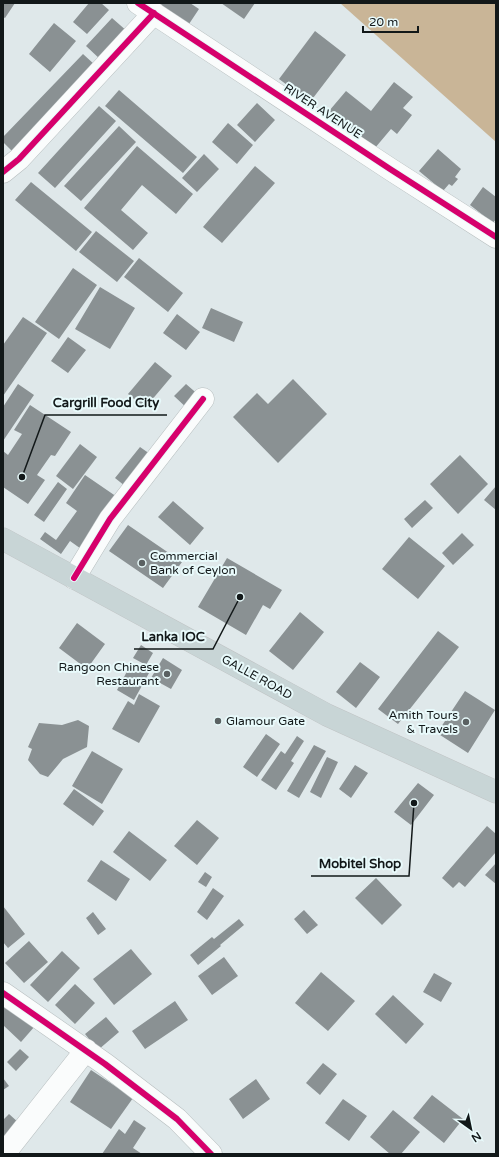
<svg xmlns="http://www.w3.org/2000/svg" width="499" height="1157" viewBox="0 0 499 1157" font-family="'Varela Round',sans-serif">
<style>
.water{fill:#c9b597}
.building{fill:#8a9193}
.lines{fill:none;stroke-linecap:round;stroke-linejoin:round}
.minor-casing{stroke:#b6bdbe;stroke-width:23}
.highway-casing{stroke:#c0c4c5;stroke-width:23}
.minor{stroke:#fafcfc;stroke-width:22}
.highway{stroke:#c8d5d6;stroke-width:22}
.cycleway-casing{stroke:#e8fafb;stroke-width:8}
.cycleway{stroke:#d6006c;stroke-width:6}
.poi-dot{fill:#5a6162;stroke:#e8fafb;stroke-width:1.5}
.labels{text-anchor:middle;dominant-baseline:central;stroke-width:4;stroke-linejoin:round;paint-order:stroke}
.street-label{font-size:12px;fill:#121819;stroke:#e8fafb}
.poi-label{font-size:12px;fill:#121819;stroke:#e8fafb;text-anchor:start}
.leader{fill:none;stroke:#121819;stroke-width:1.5}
.callout-dot{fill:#121819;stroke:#e8fafb;stroke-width:1.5}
.callout-label{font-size:13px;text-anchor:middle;font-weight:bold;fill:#121819;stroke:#e8fafb;stroke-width:4;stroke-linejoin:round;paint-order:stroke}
</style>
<rect width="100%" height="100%" fill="#dfe8ea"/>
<path class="water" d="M340,3h156v139z"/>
<path class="building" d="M3,3h12l-10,15 -2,-1z
M89,3h12l8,7 -22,24 -14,-12z
M153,3h37l9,6 -12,18z
M221,3h34l-11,16z
M112,18l16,14 -27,28 -15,-14z
M54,23l22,18 -26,31 -21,-18z
M315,31l31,24 -36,47 -31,-23z
M83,54l12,11 -83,86 -9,-9v-5z
M394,82l19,15 -10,11 9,7 -15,19 -6,-5 -16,19 -46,-37 17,-20 25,20z
M119,90l78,67 -14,16 -78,-67z
M257,103l18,17 -20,22 -18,-17z
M99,106l17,15 -61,67 -17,-15z
M228,123l25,22 -16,19 -25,-22z
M119,126l17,16 -55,59 -17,-15z
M137,146l56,48 -17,20 -34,-29 -21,25 27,23 -15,17 -49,-42z
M438,149l23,20 -6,8 3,2 -6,7 -3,-2 -6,7 -24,-20z
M204,154l15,15 -22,23 -15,-14z
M255,166l20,17 -53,60 -19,-16z
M31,182l61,50 -16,19 -61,-51z
M483,187l13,10v22l-3,4 -23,-18z
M96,231l38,30 -17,21 -38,-30z
M139,258l44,35 -15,19 -44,-35z
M73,268l24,17 -38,54 -24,-17z
M100,287l35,21 -25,41 -35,-20z
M211,308l32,14 -9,20 -32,-14z
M177,314l23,18 -14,18 -23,-17z
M23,317l24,16 -44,63v-51z
M68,337l18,13 -18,23 -17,-12z
M155,362l17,14 -27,32 -17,-14z
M293,379l34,35 -49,49 -45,-46 24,-24 11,11z
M18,384l16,11 -31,46v-34z
M186,384l15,13 -12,13 -15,-14z
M30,405l41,27 -16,24 -4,-1 -14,20 8,5 -17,24 -25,-17v-36l5,4 14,-21 -8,-4z
M80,444l17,13 -24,32 -17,-13z
M140,447l10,7 -25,32 -10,-8z
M460,455l28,29 -30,30 -28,-30z
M85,475l35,24 -36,52 -14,-10 -9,13 -21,-15 5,-7 11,8 21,-29 -11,-8z
M58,482l9,7 -23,33 -10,-7z
M496,486v24l-12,-10z
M425,500l8,8 -21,20 -8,-9z
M173,501l31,27 -14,17 -32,-28z
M128,525l54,37 -19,26 -54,-37z
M462,533l12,12 -21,20 -11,-12z
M409,537l36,29 -27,33 -36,-30z
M227,558l55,32 -12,19 -7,-4 -17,30 -48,-28z
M300,612l24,20 -31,38 -24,-19z
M77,623l28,21 -18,25 -28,-21z
M438,631l21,16 -61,77 -20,-15z
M141,645l12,8 -7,12 -13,-7z
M163,658l19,12 -11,19 -20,-11z
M360,662l20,15 -24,31 -20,-16z
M131,664l18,9 -15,27 -17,-10z
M465,691l30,19 -27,43 -31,-20z
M139,694l21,12 -21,37 -27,-14 16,-28 6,4z
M78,720l11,6 -2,21 -24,12 -15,18 -8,-3 -12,-14 4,-11 -4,-2 11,-24 23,2z
M266,734l14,10 -23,33 -14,-10z
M297,736l7,5 -13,20 3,2 -18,27 -15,-10 20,-29 4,3z
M314,745l12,6 -27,47 -12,-7z
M92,751l31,18 -21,35 -30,-18z
M327,757l11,5 -17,36 -11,-6z
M355,765l13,8 -17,25 -12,-9z
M418,783l16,12 -23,30 -17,-13z
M74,789l30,22 -11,15 -30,-22z
M197,820l22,18 -22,27 -23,-19z
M487,826l9,8v18l-31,35 -6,-5 -6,6 -11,-10z
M129,831l38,29 -17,21 -37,-29z
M101,860l29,19 -14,22 -29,-20z
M496,863v21l-11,-9z
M205,872l7,5 -6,10 -8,-5z
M376,878l26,27 -20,20 -27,-27z
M213,888l11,8 -17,24 -10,-8z
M3,906l22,28 -17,14 -5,-6z
M304,910l14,15 -11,9 -13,-15z
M93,912l13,17 -8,6 -12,-17z
M239,919l5,6 -24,20 1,1 -23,19 -8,-10 22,-18 2,2z
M29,941l19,21 -24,21 -19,-20z
M131,949l21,25 -38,31 -21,-26z
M62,951l18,17 -32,34 -18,-17z
M224,957l14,19 -26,19 -14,-19z
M321,972l34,29 -27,30 -33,-28z
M434,973l18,10 -11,19 -18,-10z
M75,984l20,19 -20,21 -20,-19z
M393,995l31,29 -18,20 -31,-30z
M175,1001l13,19 -43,29 -13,-18z
M3,1006l32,20 -14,16 -18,-17z
M106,1017l13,15 -21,18 -13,-16z
M20,1049l9,8 -13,14 -9,-9z
M323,1063l14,11 -17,21 -14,-12z
M91,1070l42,28 -22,31 -41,-27z
M3,1078l6,8 -6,4z
M256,1079l14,20 -27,20 -14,-20z
M432,1095l31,24 -19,24 -31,-25z
M343,1099l24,17 -18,25 -24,-18z
M393,1110l27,22 -19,22h-11l-20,-17z
M9,1114l10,9 -16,19v-22z
M134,1120l12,8 -13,20 9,6h-40l17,-25 6,5z"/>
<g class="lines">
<defs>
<path id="minor" d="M138,3l252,166 106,68
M3,172l16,-13 135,-146
M74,578l36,-59 93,-120
M3,993l102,71 72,55 34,35
M4,1154l82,-104"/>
<path id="highway" d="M3,539l324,176 169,77"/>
</defs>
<use href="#minor" class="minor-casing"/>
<use href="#highway" class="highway-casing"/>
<use href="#minor" class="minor"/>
<use href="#highway" class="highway"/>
<defs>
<path id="cycleway" d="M138,3l252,166 106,68
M3,172l16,-13 135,-146
M74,578l36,-59 93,-120
M3,993l102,71 72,55 34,35"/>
</defs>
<use href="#cycleway" class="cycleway-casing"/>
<use href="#cycleway" class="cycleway"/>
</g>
<g class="poi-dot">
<circle cx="142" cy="563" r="4"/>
<circle cx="167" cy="674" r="4"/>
<circle cx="218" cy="721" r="4"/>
<circle cx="466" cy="722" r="4"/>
</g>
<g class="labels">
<g class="street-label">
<text transform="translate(323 111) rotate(33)">RIVER AVENUE</text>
<text transform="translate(257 677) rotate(29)">GALLE ROAD</text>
</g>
<g class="poi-label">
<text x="150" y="556">Commercial<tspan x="150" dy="14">Bank of Ceylon</tspan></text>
<text x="159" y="667" text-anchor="end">Rangoon Chinese<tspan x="159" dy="14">Restaurant</tspan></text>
<text x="458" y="715" text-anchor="end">Amith Tours<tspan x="458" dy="14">&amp; Travels</tspan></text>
<text x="226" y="721">Glamour Gate</text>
</g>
</g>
<path class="leader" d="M22 477L45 415H167M240 597L213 649H134M414 803L409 876H311"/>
<g class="callout-dot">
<circle cx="22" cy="477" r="4"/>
<circle cx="240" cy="597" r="4"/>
<circle cx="414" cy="803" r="4"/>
</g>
<g class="callout-label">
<text x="106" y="407">Cargrill Food City</text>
<text x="173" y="641">Lanka IOC</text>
<text x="360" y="868">Mobitel Shop</text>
</g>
<rect width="499" height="1157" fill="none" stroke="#121819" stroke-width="8"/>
<g transform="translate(471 1129) rotate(147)" stroke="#e8fafb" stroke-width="3" paint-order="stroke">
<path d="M0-3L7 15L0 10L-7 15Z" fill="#121819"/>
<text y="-6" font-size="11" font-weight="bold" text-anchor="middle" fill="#121819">N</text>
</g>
<path d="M363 26v6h55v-6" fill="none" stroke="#121819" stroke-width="2"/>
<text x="369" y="26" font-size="12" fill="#121819" stroke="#e8fafb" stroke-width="3" paint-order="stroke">20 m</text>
</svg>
